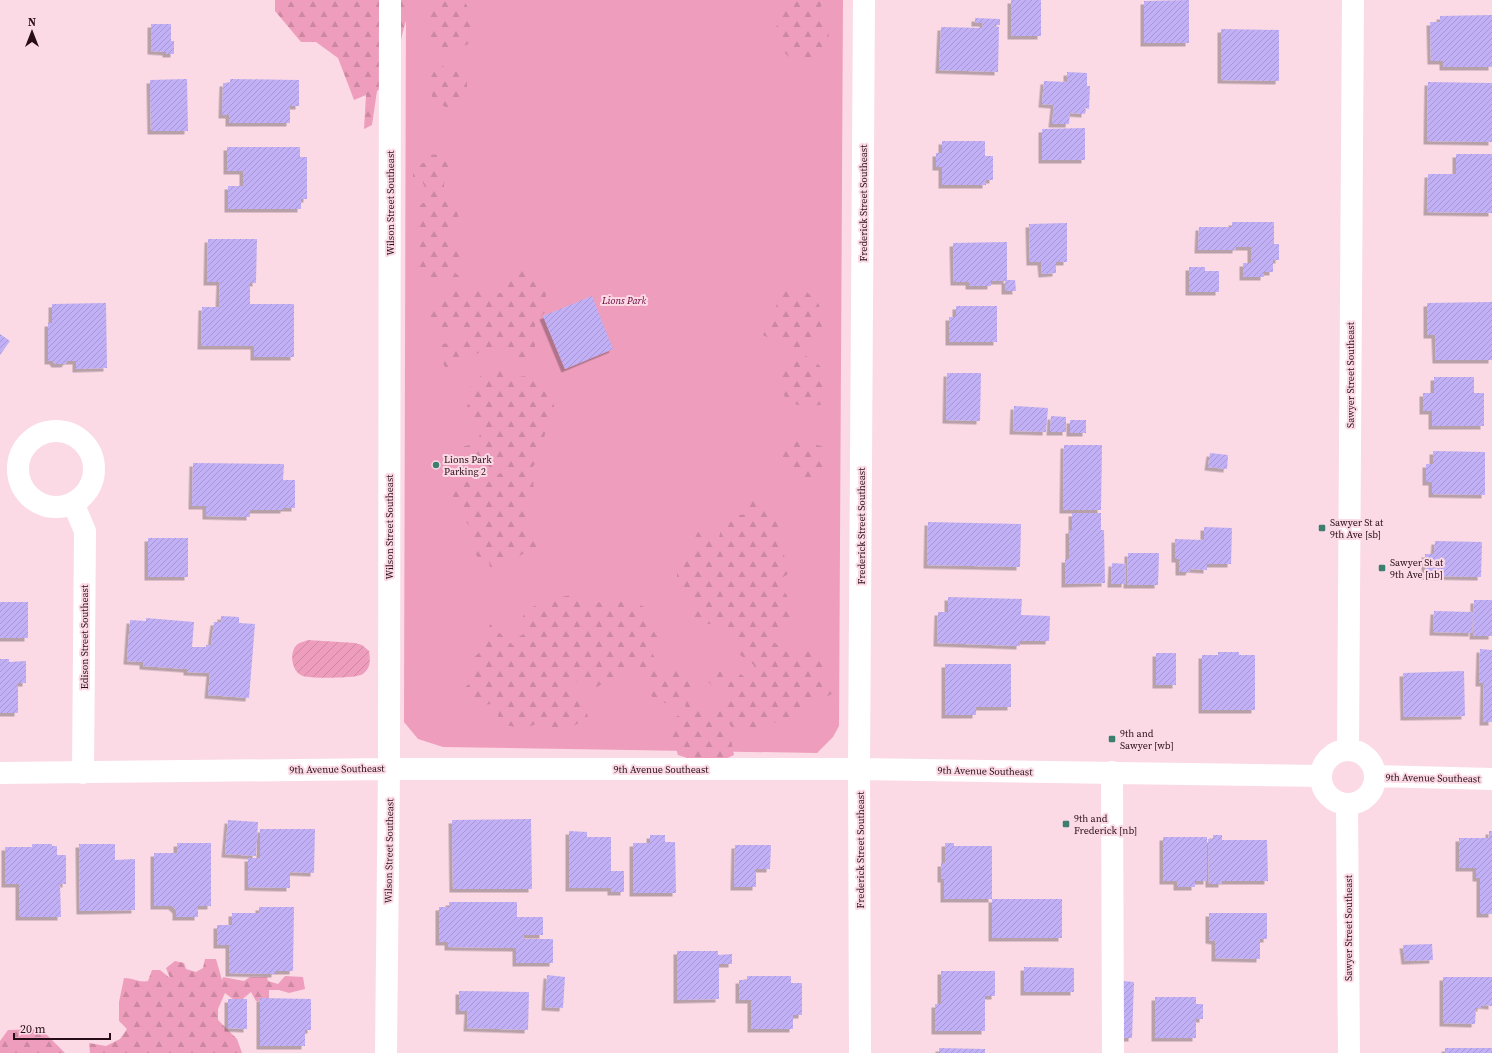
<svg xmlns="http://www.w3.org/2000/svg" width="1492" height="1053" viewBox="0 0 1492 1053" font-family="'Source Serif 4',serif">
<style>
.green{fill:#ee9ebc}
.forest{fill:url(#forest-firs)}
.garden{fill:url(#garden-furrows)}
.building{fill:url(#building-hatch);filter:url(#shadow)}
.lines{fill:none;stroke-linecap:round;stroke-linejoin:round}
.minor{stroke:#fff;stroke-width:22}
.poi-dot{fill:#3d7e6e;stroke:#fbdae5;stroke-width:1.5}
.labels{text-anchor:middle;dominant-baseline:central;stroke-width:4;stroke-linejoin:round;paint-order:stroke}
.street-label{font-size:10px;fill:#280d18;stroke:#fbdae5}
.park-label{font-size:10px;font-style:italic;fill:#630037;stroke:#fbdae5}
.poi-label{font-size:10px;fill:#280d18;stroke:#fbdae5;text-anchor:start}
</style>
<defs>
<pattern id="forest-firs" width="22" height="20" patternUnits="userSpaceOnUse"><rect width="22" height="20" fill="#ee9ebc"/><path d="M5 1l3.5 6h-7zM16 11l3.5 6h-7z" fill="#cc87a1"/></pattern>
<pattern id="garden-furrows" width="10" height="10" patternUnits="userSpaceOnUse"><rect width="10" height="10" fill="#ee9ebc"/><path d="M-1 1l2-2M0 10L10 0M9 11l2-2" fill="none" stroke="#cc87a1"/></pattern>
<pattern id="building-hatch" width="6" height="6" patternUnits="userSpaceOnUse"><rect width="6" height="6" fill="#c1b0f5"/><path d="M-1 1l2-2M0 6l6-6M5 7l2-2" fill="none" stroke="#a696d1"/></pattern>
<filter id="shadow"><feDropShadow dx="-3.5" dy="3.5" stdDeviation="0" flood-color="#0004"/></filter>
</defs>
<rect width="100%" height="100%" fill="#fbdae5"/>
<path class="green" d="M406,0h437l-4,726 -6,11 -16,16 -374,-6 -25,-8 -14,-17z"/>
<path class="forest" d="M275,0h137l-9,31 -4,18v25l-22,17 -5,34 -8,4 2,-34 -12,5 -16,-42 -22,-16h-15l-26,-31z
M435,0h29l8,16 -1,27 -20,8 -19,-8c-5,-19 -6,-25 3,-43z
M798,0h27l-5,8 9,25 -4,23 -30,6 -16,-14 -4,-19 12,-22z
M438,65l28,8 2,24 -20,11 -15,-7 -5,-19z
M449,153l9,16 -14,14v13l13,13 3,16 -6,8 -3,9 8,7 6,13 -12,9 8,7 4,12c15,-3 18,-7 31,4l8,-2 2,-19 15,-3 19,5 6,16v20l-11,12v30l-7,7 -11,5c-3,-4 -7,-8 -11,-11 -18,-15 -37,5 -50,17l-10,-2 -4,-8 -3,-17 14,-1 5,6 9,-10 -6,-15 -24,6 -6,-8 -6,-13 17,-5 2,-13 14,-2 -10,-14 -12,4 -13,-3 -5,-11 4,-7 -7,-17 5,-10 -3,-8 -2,-14 15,-11 -9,-19 -8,-1v-10l14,-7 3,-6z
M788,288l18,3 12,12 6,14 -4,17 -6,6 -11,-4v14l-16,3 -7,-9 -17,-9 6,-11 -2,-12 9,-3 1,-8z
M806,356c6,4 15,9 18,15 4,9 1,24 0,33 -10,3 -29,4 -37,-5 -9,-9 -7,-29 4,-36 5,-3 10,-5 15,-7z
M503,368l15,9 8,-1c23,13 26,17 31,43l-11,10 -6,28 -8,11 2,23 -7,15 6,10 -8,12 14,9 -3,17h-13l-13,6 -5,10 -15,-2 -3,-20 -7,11 -9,-9 3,-20 -12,-12 2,-13 -15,-11 1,-11 12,-5h10l3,-8 18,15v-6l7,-6 13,5 -29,-14 -3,-6 -21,-1v-10l15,-3 6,-11 -14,-16v-11l5,-7 -5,-6 2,-6 17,-16z
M794,441h11l19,6 5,23 -7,9 -17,5 -22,-17v-17z
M750,491l22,20 6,15 -6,11 9,9 9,27 -12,7 16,28 -4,17 -20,14 16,13 17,-4 11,-4 13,17 -2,13 7,13v7l-24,11 -2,10h-13l-5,10 -15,-3 -18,8 -10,-2 -9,5 -9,-12 -1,9 5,9 3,16 -17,8 -27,-4 -12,-4 -7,-22v-14l13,-6 2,-10h-30l-7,-11 2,-8 -7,-15h-11l-6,8 -14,1 -16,9 -24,-6 -14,6 24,14 5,16 -19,12 -23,1 -8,-7 -14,6 -27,-6 3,-20 -17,2 -19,-17 10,-8 -4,-19 11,-10 9,-27 26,24 1,-10 13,-8 -7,-14 9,-9 10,-3 12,-6 24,-4 10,7 18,2 13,-2 24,5 5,7 7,21 9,9 -12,10 10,16h14l14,10 4,15v15l12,1 9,4 9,-11 -1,-12 -11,-5 -8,-9 11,-7 21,1 16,11 2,-17 -14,-10 3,-10 -6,-9 -22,-12h-23v-18l-15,-23v-12l4,-14 9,-3 2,-11 6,-11 14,7 7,-2 5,-17 15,-5 10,-1z
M205,959h11l6,21 1,-3 21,4 6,-4h17l1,4 10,3 7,-8 18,1 2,12 -16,4 -10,-3h-10v12l-13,-1 -5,-9 -13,11 -13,-10 -7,16v11l19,19 5,14h-152l-1,-10 17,3 14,-7 7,-10 -8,-8v-19l5,-24c9,0 16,5 24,3l4,-11h8l10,8 -4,-10 9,-7 9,2 2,6 10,3 7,-4z
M41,1029l24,24h-65v-12l8,-11z"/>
<path class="garden" d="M308,640l47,3 7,2 7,6c1,6 2,15 -3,20 -1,1 -4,4 -5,4 -7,3 -50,4 -58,1 -10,-3 -14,-20 -8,-29 2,-4 8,-5 13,-7z"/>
<path class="building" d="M1011,0h30v36h-30z
M1189,0v43h-45v-42z
M1492,15v52h-49v-6h-12l-1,-39h10v-6z
M975,18l25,1v6h-6v1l5,1 -1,45 -59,-2 2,-43 41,1 1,-5h-8z
M151,24h20v17h3v13h-8v-2l-15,-1z
M1221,29l58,1v51l-58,-1z
M1067,72l20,1v13h3l-1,23 -4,-1v6l-15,-1 -1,11h-17l2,-19 -12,-1 2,-23 23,1z
M187,79l1,52h-37l-1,-51z
M230,79l69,1v26h-9v17h-61v-8h-7l1,-32h7z
M1428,82l64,1v59l-65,-1z
M1085,128v32h-43v-31z
M942,141h43v15h8v24h-7v5h-44v-18h-6v-14h6z
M227,147h73v10h7v42h-6v10h-73v-23h15v-15h-16z
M1456,154h36v59l-65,-1 1,-38h28z
M1232,222h42v22h5v16h-6v12h-9v5h-21v-14h8v-16h-15v3h-38l1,-23h33z
M1067,223v39h-11v11l-14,1 -1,-12h-11l-1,-38z
M208,239h49l-1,44h-6v21h44v53h-40v-11h-53l1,-39h17l1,-25h-13z
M1007,242v38h8l1,11h-11v-10h-14v5h-22v-4h-15l-1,-39z
M1189,267h16v4h14v21h-30z
M592,296l21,53 -48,20 -22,-53z
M1492,302v58h-56l-1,-25h-8v-32z
M106,303l1,65 -31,1v-8h-9l-2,3h-10l-2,-3h-5v-38h4v-19z
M956,306h41v36h-48v-25h7z
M0,334l10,7 -10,14z
M947,373h34l-1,48 -34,-1z
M1434,377h40v16h10v33h-52v-15h-9v-18h11z
M1014,406l34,2 -2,24 -33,-1z
M1051,416l15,1v15h-16z
M1070,420h16v13h-16z
M1064,445h38l-1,65h-38z
M1433,451l52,1v43l-53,-1v-12h-6v-18h7z
M1210,453l18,2 -1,14 -19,-2z
M193,463l91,1 -1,16h12v28h-11v2h-34v7l-44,-1v-10h-14z
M1072,513h29v17h3l1,53 -40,1v-25h4v-29h3z
M928,522l93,2 -1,43 -93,-2z
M1204,527l28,1 -1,36h-24v6l-17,-1 -1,3h-10v-13h-4v-20l29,1z
M148,538h40v39h-40z
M1435,541l47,1 -1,35 -56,-1v-22h9z
M1128,553h31l-1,32h-31z
M1112,563l14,1 -1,20h-14z
M948,597l74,2 -1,16 29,1 -1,25h-29v5l-83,-3 1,-31h10z
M1474,600h18v36h-19z
M0,602h28v36h-28z
M1434,611l39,1 -1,21 -39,-1z
M221,616l18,1v6l16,1 -6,74 -41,-3 2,-22 -23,-1v-3l-44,-3v-4l-16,-1 3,-41 16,1v-3l48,4 -2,25h14v-2h5l3,-23h7z
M1480,649l12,1v72h-9l1,-39h-5z
M1218,652h21v3h16v55h-53v-55h16z
M1156,653h20v32h-20z
M0,659h9v3l17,-1v22h-8v30h-18z
M945,664h66v43h-35v8h-31z
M1464,671l1,45 -61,1 -1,-44z
M531,819l1,70h-79l-1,-69z
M228,820l30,2 -2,34 -31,-2z
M260,829h55l-1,44 -24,-1v16l-42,-1v-29h12z
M569,831l18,1v5h24v34h13v21h-13v-4h-42z
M1489,831h3v83h-12v-36h-4v-10h-17v-30h30z
M650,835h15v7h10l1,51h-43v-50h17z
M1213,835h9v5h45l1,41h-46v3h-13l-1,-45h5z
M1163,837h44v44h-12v6h-18v-6h-14z
M177,843h34v63h-13v11h-22v-7l-4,-4h-18v-53h23z
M945,843h9v3h38v53h-48v-20h-3v-16h4z
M32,844h20v2h5v9h9v29h-6l1,33h-42v-33h-14v-37h27z
M79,844h36v16l20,-1v51l-55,1z
M735,845h36l-1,24h-14v18h-22z
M992,899h70v39h-70z
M449,902h68v15h26v18h-19v4h29v24h-37v-15l-68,-1v-5h-9v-35h10z
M259,907h35l-1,64h-18v3l-46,-1v-28h-12v-20h15v-12h27z
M1209,913h58v26h-7v20l-45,-1v-17l-6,-1z
M1432,944l1,16 -28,1 -2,-16z
M677,951h41v4l14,-1v10h-13v35l-42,1z
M1024,967l50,1v24h-50z
M941,971h54v25h-10v35h-50v-27h6z
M547,975l18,2 -2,31 -18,-1z
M747,976h44v7h11v32h-9v14h-42v-29h-12v-20h8z
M1443,977h49v29l-11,-1v3h-5l-1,16 -32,-1z
M1122,981l12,1 -2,56h-11z
M459,991l70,1 -1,38 -61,-2 1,-17h-9z
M1155,997h41v7h7v15h-7v19h-41z
M260,998l51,1v31h-6v16h-45z
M228,999h19v30l-19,-1z
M939,1048l46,1v4h-46z
M1445,1048h47v5h-47z"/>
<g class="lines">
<path class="minor" d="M18 469a38 38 0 1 1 76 0a38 38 0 1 1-76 0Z
M73,503l12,28 -2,242
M1348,749l5,-749
M1321 777a27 27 0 1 1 54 0a27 27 0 1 1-54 0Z
M1112,772l1,281
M0,773l389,-4h470l462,7
M1375,776l117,3
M1347,804l2,249
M386,1053l3,-284 1,-769
M860,1053l-1,-284 5,-769"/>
</g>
<g class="poi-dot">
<circle cx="436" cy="465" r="4"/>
<rect x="1318" y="524" width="8" height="8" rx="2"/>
<rect x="1378" y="564" width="8" height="8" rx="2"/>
<rect x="1108" y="735" width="8" height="8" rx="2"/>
<rect x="1062" y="820" width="8" height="8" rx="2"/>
</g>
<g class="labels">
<g class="street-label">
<text transform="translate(390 203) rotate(-90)">Wilson Street Southeast</text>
<text transform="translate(863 203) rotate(-90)">Frederick Street Southeast</text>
<text transform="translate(1350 375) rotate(-90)">Sawyer Street Southeast</text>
<text transform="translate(861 526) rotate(-90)">Frederick Street Southeast</text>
<text transform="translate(389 527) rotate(-90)">Wilson Street Southeast</text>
<text transform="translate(84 637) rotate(-90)">Edison Street Southeast</text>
<text transform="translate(337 769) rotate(-1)">9th Avenue Southeast</text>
<text x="661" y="769">9th Avenue Southeast</text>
<text transform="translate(985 771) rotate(1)">9th Avenue Southeast</text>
<text transform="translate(1433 778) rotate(1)">9th Avenue Southeast</text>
<text transform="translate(860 850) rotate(-90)">Frederick Street Southeast</text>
<text transform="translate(389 851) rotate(-89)">Wilson Street Southeast</text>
<text transform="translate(1348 928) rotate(-90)">Sawyer Street Southeast</text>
</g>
<g class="park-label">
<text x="624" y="300">Lions Park</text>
</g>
<g class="poi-label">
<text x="444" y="459">Lions Park<tspan x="444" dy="12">Parking 2</tspan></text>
<text x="1330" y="522">Sawyer St at<tspan x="1330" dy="12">9th Ave [sb]</tspan></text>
<text x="1390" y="562">Sawyer St at<tspan x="1390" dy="12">9th Ave [nb]</tspan></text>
<text x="1120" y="733">9th and<tspan x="1120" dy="12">Sawyer [wb]</tspan></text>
<text x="1074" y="818">9th and<tspan x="1074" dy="12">Frederick [nb]</tspan></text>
</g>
</g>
<g transform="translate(32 32)" stroke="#fbdae5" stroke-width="3" paint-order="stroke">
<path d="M0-3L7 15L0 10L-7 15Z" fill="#280d18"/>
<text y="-6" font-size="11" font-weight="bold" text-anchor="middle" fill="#280d18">N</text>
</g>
<path d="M14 1033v6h96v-6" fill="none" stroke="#280d18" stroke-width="2"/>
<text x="20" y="1033" font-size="12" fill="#280d18" stroke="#fbdae5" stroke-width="3" paint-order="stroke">20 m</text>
</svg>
